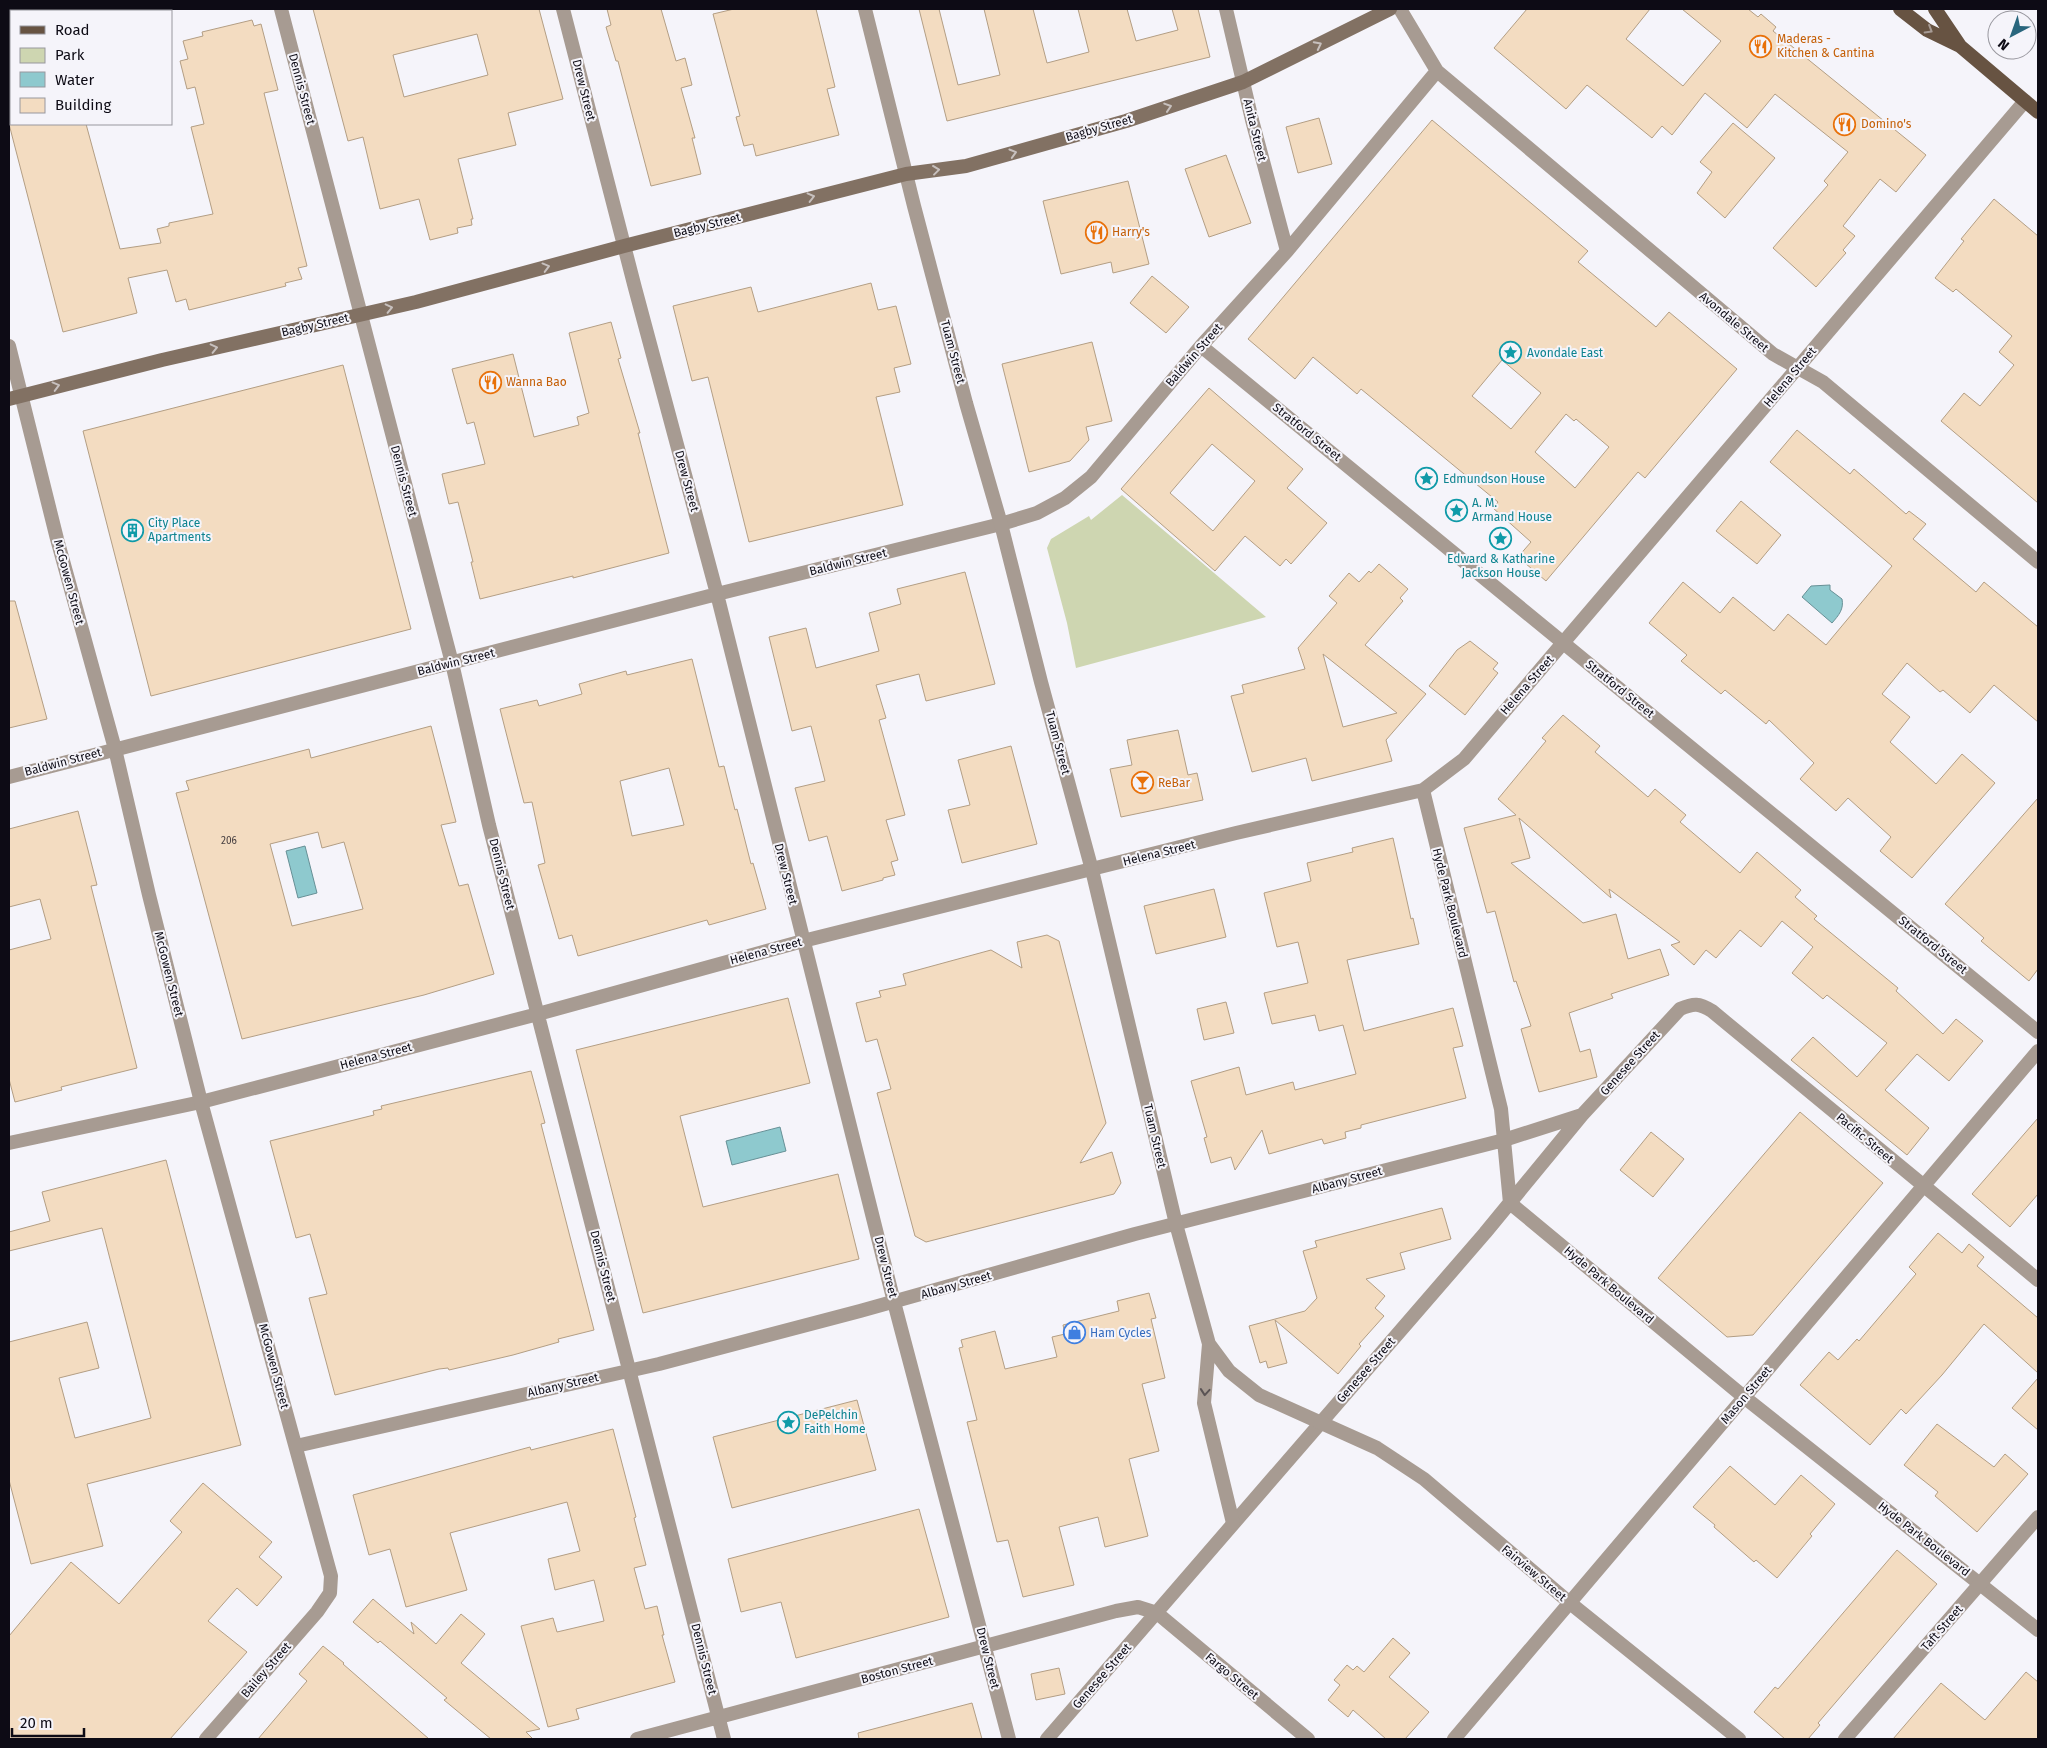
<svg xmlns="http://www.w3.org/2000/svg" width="2047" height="1748" viewBox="0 0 2047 1748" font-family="'Fira Sans',sans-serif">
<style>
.green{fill:#ced6b1}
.water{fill:#8ec9ce;stroke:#679096}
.building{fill:#f3dcc1;stroke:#b39e84;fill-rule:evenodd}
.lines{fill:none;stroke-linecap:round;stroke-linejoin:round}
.minor{stroke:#a79b92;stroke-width:14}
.tertiary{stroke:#a79b92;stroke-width:14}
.secondary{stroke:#827163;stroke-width:14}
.primary{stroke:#675342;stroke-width:14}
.oneway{stroke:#a79b95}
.oneway2{stroke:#c7c0be}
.oneway3{stroke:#5a5354}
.labels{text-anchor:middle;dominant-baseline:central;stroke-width:4;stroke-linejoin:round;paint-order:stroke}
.number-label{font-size:10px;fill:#463f40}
.food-label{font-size:12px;fill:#c56008;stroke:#f5f4fa;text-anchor:start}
.street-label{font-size:12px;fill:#0d0b15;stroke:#f5f4fa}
.culture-label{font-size:12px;fill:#0d838f;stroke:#f5f4fa;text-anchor:start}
.shop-label{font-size:12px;fill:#366cbe;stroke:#f5f4fa;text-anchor:start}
</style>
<rect width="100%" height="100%" fill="#f5f4fa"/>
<path class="green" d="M1122,495l144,122 -190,51 -9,-45 -20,-75 4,-9 38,-23 2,4z"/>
<path class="water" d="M1830,585v5l12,9c2,10 -3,16 -10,24l-30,-26 9,-11z
M305,846l12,47 -19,5 -12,-47z
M780,1127l6,24 -54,14 -6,-24z"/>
<path class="building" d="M313,9h226l24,90 -55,14 8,32 -58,14 15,60h-2l1,6 -15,3 1,5 -28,7 -11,-41 -39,10 -17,-72 -15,4zM477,34l11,41 -84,22 -11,-42z
M607,9h54l15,52 9,-3 7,27 -11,3 14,50h-3l9,36 -50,12 -33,-125h-2l-10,-34 5,-2z
M734,9h82l19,78 -8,2 12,46 -83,21 -3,-12 -9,2 -8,-29 4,-1 -27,-102z
M919,9h20l19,76 42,-10 -16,-66h49l14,54 42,-11 -11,-43h49l9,32 42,-11 -6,-21h26l12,48 -263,64z
M1527,9h123l-24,30 57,47 38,-45 -39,-32h66l10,8 3,-3 15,13 -3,4 153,124 -30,37 -16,-13 -37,47 12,10 -12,14 3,3 -30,34 -43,-39 55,-63 -4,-4 24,-29 -73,-58 -28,34 -42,-35 -33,42 -10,-9 -10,12 -65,-53 -21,24 -72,-61z
M252,20l2,6 7,-2 17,66 -14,3 43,173 -9,2 4,11 -17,4 1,3 -97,24 -3,-11 -10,3 -9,-32 -39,8 9,35 -74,19 -54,-208h77l34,125 41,-6 -4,-14 12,-3v-3l44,-9 -22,-87 13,-3 -9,-37 -8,2 -7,-28 8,-2 -5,-18 20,-5 -1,-4z
M1319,118l13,46 -34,9 -12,-46z
M1432,120l156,131 -10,11 78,65 13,-15 68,57 -92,109 -7,-6 -92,109 -28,-24 13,-15 -38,-34 5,-6 -137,-113 -4,5 -44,-37 -18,22 -47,-40zM1502,360l39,33 -30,36 -39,-33zM1566,414l8,7 2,-2 33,28 -34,41 -40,-36z
M1733,123l42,35 -50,60 -28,-25 15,-21 -12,-10z
M1226,155l25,68 -42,14 -24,-68z
M1128,181l21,83 -36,9 -2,-11 -50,12 -18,-73z
M1994,199l44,37v267l-97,-82 23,-28 16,13 34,-41 -15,-13 13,-16 -56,-47 -3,3 -18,-14 29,-37 -3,-2z
M1152,276l37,31 -23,26 -36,-30z
M871,283l7,27 18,-4 15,58 -17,4 6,24 -24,5 27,108 -154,37 -41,-165 -16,4 -19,-75 78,-19 7,25z
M611,322l10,36 -3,1 22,74h-2l31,120 -96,25v-2l-93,23 -9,-37h2l-15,-60 -9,2 -7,-30 43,-10 -11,-42 -7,2 -15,-55 61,-15 21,83 45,-12 -2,-8 12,-4 -20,-80z
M1092,342l20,79 -26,6 3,13 -19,21 -41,11 -27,-108z
M343,365l68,264 -260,67 -68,-265z
M1209,388l94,81 -16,19 40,35 -36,41 -5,-5 -6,7 -35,-30 -30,35 -94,-82zM1212,444l43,37 -42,50 -43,-38z
M1797,430l53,44 4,-5 52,45 3,-3 17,13 -13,15 63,53 8,-10 54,45v95l-44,-37 -24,28 -27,-23 -3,2 -33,-29 -25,31 28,23 -20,25 46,42 26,-30 33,29 -83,95 -32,-27 11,-14 -43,-39 -12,13 -36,-32 14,-16 -45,-43 -3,4 -41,-34 -4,4 -40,-33 6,-6 -38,-32 34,-41 37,31 13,-16 41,34 14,-17 38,31 66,-79 -122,-104z
M1741,501l40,34 -24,29 -41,-33z
M1379,564l29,25 -8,9 3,3 -38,44 61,49 -40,46 6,21 -80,20 -6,-23 -54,14 -21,-76 13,-3 -2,-8 63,-16 -7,-21 39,-45 -8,-7 20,-23 10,9 10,-11 2,2zM1323,654l74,59 -54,14z
M965,572l30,112 -69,17 -7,-27 -43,11 10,33 -7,2 26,95 -19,5 12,40 -7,2 4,13 -12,3v2l-41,11 -15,-55 -18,5 -14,-53 30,-7 -14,-55 -19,5 -23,-94 37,-9 10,40 63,-17 -10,-38 32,-9 -4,-15z
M9,601h6l32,118 -38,9z
M1470,641l28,22 -5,6 5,4 -33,42 -36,-29 28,-36z
M692,659l27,108 5,-1 11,44 2,-1 14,55 2,-1 13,46 -57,16 -2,-5 -129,36 -6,-21 -13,4 -21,-74 7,-2 -13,-61 -8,1 -24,-94 37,-9 2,6 43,-12 -3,-10 47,-13 1,4zM669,768l15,57 -52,11 -12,-55z
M1563,715l37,31 -5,6 53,45 7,-8 31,26 -6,7 60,51 17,-21 44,38 -6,7 22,19 -3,3 84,69 -2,3 47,43 13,-15 27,22 -34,40 -32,-27 -32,36 44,38 -22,27 -116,-95 22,-23 44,40 30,-34 -60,-48 -4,4 -31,-26 21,-26 -31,-26 -21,26 -21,-17 -24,28 -10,-8 -12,15 -23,-20 9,-3 -71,-53 2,9 -92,-80 11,40 -19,5 72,60 33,-9 12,45 32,-10 9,26 -58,19 2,4 -44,15 11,39 10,-3 7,28 -58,15 -18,-63 10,-3 -15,-45 -2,1 -19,-71 -8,2 -23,-85 52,-13 -18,-16 48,-58 -4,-3z
M431,726l25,96 -15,3 18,61 9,-2 26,90 -70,21 -182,44 -66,-246 13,-3 -3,-9 123,-32 2,9zM318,832l4,16 22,-6 19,67 -71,17 -22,-82z
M1178,730l10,45 9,-2 6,27 -82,17 -11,-48 22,-4 -5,-25z
M1011,746l26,98 -75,19 -14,-53 22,-5 -12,-45z
M2038,798v171l-9,12 -48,-40 3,-3 -39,-34z
M78,811l19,74 -6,1 46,182 -76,19 1,3 -47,12 -6,-23v-129l42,-11 -11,-40 -31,8v-78z
M1393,838l18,81 2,-1 6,26 -72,16 17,71 89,-23 10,38 -10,2 13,50 -105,27v3l-16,4 1,6 -22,6 -2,-5 -53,15 -7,-24 -27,40 -4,-13 -20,6 -7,-25 3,-1 -16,-56 48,-14 7,28 47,-13 2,8 61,-16 -13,-49 -24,6 -4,-16 -43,9 -8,-31 44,-10 -10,-41 -21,5 -13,-54 47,-12 -4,-18 46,-11 -1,-4z
M1214,889l12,48 -70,17 -12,-48z
M1047,935l12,6 47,182 -26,40 32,-11 9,31 -7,11 -188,48 -11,-6 -38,-143 14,-4 -14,-50 -11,3 -10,-39 25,-6 -2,-6 27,-6 -3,-11 88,-24 31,18 -5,-26z
M788,998l22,85 -130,33 23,91 135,-33 21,85 -216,54 -67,-263z
M1226,1002l8,31 -30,7 -7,-31z
M531,1071l14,52 -4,1 53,206 -36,9 1,3 -46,13 -64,15 -1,-2 -9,1 -104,26 -26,-97 18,-4 -17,-60 -14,4 -26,-97 104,-26 -1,-4 9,-2 -1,-3z
M1800,1112l83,71 -130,152 -26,2 -69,-59z
M2038,1118v76l-28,33 -38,-33z
M1651,1132l33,27 -31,38 -33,-27z
M166,1160l75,285 -154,39 16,62 -72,18 -22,-84v-138l78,-20 12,46 -40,10 16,60 76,-20 -49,-190 -93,23v-19l41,-11 -8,-29z
M1442,1208l9,31 -51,14 5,16 -39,10 19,17 -10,12 9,8 -25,28 2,2 -23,28 -63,-54 12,43 -19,5 -2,-7 -6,2 -11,-37 56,-15 12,-13 -14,-47 14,-4 -2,-6z
M1938,1233l24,20 7,-9 15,13 -7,9 61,52v55l-54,-49 -42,51 -36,39 -5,-5 -31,36 -70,-60 29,-33 9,8 19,-21 2,2 57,-67 -7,-7z
M1149,1293l7,25 -5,1 14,59 -23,6 17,67 -30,8 19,77 -43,11 -7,-30 -39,10 15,58 -51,12 -15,-57 -11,2 -30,-120 10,-2 -18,-72 4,-1 -2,-7 34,-9 10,38 52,-12 -5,-20 13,-3 -2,-9 56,-14 -2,-10z
M2038,1378v52l-26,-22z
M857,1400l19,70 -144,38 -19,-71z
M1937,1424l57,43 11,-13 23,20 -51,58 -42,-36 3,-4 -34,-27z
M613,1429l23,88 -2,1 12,47 -12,3 11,41 12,-3 7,29h-2l13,47 -99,27 3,10 -31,8 -27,-101 32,-8 4,14 47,-11 -10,-41 -39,10 -7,-31 32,-8 -13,-49 -117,31 17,57 -61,17 -16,-58 -21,6 -16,-60 177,-48 1,3z
M1730,1466l45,39 26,-30 34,29 -25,30 2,2 -35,42 -21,-18 -2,2 -40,-35 1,-2 -22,-18z
M203,1483l69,59 -13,15 23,20 -25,29 -20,-18 -29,33 39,31 -77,87h-161v-103l62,-74 48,42 63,-72 -12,-11z
M919,1509l30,108 -153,41 -15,-56 -40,10 -13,-53z
M1897,1550l40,34 -119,139 2,2 -12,14h-23l-31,-27 21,-25 3,2z
M373,1599l41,35 -3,-12 25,22 25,-30 24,20 -24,29 79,66 -14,3 7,7h-42l-47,-39 3,-2 -67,-57 -2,2 -25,-21z
M1393,1638l17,15 -21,24 40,35 -24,27h-19l-33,-29 -5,7 -20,-17 12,-15 -6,-5 13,-15 6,5 4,-4 7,6z
M323,1646l21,17 -1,1 86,75h-171l49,-58 -8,-7z
M1059,1668l6,26 -29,6 -5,-26z
M2026,1672l12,10v57h-145l48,-56 44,37z
M972,1703l10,36h-123l-1,-6z"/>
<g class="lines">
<path class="minor" d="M281,9l171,654 37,162 235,914
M563,9l72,279 82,306 177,708 115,437
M1226,9l26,111 35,131
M1400,9l37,62 336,283 50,28 215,180
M1201,346l837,686
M9,777l708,-183 284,-70 36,-11 28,-15 26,-21 110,-131 86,-95 150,-180
M1423,790l78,319 9,94 234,194 294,233
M9,1143l192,-41 337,-88 265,-73 433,-108 187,-43 41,-31 561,-658
M296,1446l363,-82 201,-53 275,-77 369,-94 78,-25
M637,1739l479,-128 22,-4 19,6 151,126
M1047,1739l438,-506 97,-118 98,-106c14,-6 19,-6 32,2l326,269
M1454,1739l584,-688"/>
<path class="tertiary" d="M865,9l49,197 52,197 35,121 40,158 51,188 84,354 33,120 20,27 30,24 118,53 47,31 146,124 169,136
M9,346l48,193 58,210 34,146 52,207 130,474 -1,17 -13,19 -111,127
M1209,1344l-5,59 29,120
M1845,1739l193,-222"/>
<path class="secondary" d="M74,11l10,-2
M9,28h2
M9,399l153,-39 254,-58 208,-56 282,-72 60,-8 50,-14 110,-31 117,-39 147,-73"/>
<path class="primary" d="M1900,9l27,21 33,16
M1935,9l25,37 78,66"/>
</g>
<defs><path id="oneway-chevron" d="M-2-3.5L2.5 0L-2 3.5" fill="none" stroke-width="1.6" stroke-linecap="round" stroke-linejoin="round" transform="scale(1.25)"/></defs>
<use class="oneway" href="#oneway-chevron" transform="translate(1929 30) rotate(31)"/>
<g class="oneway2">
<use href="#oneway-chevron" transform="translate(1318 45) rotate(-27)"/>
<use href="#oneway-chevron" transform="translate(1168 107) rotate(-18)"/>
<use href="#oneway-chevron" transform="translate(1013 153) rotate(-16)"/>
<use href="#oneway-chevron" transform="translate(936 170) rotate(-7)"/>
<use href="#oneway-chevron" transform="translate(811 197) rotate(-14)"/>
<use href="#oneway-chevron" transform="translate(546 267) rotate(-15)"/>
<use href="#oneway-chevron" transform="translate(389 308) rotate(-13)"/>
<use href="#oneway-chevron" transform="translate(214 348) rotate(-13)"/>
<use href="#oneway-chevron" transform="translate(56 386) rotate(-15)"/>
</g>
<use class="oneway3" href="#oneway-chevron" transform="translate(1205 1392) rotate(95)"/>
<defs>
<symbol id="restaurant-ring" viewBox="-11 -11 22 22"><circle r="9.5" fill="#f5f4fa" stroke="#e8710a" stroke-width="1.5"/><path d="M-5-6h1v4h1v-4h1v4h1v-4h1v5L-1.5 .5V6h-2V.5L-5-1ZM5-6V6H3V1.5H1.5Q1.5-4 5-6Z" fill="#e8710a"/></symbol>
<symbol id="sight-ring" viewBox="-11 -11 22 22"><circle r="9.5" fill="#f5f4fa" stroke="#0f9aa8" stroke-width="1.5"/><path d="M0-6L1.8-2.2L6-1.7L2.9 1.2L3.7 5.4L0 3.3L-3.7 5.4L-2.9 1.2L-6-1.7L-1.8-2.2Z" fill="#0f9aa8"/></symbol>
<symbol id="building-ring" viewBox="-11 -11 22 22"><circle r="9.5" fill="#f5f4fa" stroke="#0f9aa8" stroke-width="1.5"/><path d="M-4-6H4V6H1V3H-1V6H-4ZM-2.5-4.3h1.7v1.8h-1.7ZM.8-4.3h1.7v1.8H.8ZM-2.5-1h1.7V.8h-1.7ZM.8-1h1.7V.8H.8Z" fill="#0f9aa8"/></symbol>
<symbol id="bar-ring" viewBox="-11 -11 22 22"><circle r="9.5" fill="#f5f4fa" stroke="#e8710a" stroke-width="1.5"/><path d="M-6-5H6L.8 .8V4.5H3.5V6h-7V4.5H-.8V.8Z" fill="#e8710a"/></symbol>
<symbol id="shop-ring" viewBox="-11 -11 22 22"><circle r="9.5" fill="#f5f4fa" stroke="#3f7fe0" stroke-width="1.5"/><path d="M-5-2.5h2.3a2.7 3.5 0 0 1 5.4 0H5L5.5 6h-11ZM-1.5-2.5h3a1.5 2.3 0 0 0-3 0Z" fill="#3f7fe0"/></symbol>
</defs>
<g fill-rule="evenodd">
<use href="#restaurant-ring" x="1748" y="34" width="25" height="25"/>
<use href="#restaurant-ring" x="1832" y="112" width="25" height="25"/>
<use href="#restaurant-ring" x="1084" y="220" width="25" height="25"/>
<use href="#sight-ring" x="1498" y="340" width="25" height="25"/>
<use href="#restaurant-ring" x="478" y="370" width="25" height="25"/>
<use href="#sight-ring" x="1414" y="466" width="25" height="25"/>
<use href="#sight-ring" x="1444" y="498" width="25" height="25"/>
<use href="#building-ring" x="120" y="518" width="25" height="25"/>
<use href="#sight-ring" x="1488" y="526" width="25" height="25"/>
<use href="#bar-ring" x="1130" y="770" width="25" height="25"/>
<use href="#shop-ring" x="1062" y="1320" width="25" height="25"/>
<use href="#sight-ring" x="776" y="1410" width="25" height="25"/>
</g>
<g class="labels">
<g class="number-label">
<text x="229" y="841">206</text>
</g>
<g class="food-label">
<text x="1777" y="39">Maderas -<tspan x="1777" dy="14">Kitchen &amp; Cantina</tspan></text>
<text x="1861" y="124">Domino's</text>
<text x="1112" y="232">Harry's</text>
<text x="506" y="382">Wanna Bao</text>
<text x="1158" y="783">ReBar</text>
</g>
<g class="street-label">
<text transform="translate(302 89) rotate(75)">Dennis Street</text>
<text transform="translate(584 90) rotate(76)">Drew Street</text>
<text transform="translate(1099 128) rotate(-16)">Bagby Street</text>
<text transform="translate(1255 130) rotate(76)">Anita Street</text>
<text transform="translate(707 225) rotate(-14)">Bagby Street</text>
<text transform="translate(1734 322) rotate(40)">Avondale Street</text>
<text transform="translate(315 325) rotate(-13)">Bagby Street</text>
<text transform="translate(953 352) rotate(75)">Tuam Street</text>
<text transform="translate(1194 355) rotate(-49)">Baldwin Street</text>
<text transform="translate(1790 377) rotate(-50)">Helena Street</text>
<text transform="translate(1307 432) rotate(39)">Stratford Street</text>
<text transform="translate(404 481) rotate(75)">Dennis Street</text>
<text transform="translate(687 481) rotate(75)">Drew Street</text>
<text transform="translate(848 562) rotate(-14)">Baldwin Street</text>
<text transform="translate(69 582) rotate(75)">McGowen Street</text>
<text transform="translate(456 662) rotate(-14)">Baldwin Street</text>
<text transform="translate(1527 685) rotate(-49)">Helena Street</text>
<text transform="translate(1620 689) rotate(39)">Stratford Street</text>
<text transform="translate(1058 743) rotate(75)">Tuam Street</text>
<text transform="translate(63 762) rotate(-15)">Baldwin Street</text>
<text transform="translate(1159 853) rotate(-14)">Helena Street</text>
<text transform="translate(502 874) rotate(76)">Dennis Street</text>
<text transform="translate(786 874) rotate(76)">Drew Street</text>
<text transform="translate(1450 903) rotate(76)">Hyde Park Boulevard</text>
<text transform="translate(1933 945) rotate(39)">Stratford Street</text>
<text transform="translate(766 951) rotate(-15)">Helena Street</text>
<text transform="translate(169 974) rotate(76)">McGowen Street</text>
<text transform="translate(376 1056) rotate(-15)">Helena Street</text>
<text transform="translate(1630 1063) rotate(-48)">Genesee Street</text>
<text transform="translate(1155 1136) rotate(77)">Tuam Street</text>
<text transform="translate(1865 1138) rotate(40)">Pacific Street</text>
<text transform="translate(1347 1180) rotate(-15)">Albany Street</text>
<text transform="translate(603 1266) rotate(76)">Dennis Street</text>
<text transform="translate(886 1267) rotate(76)">Drew Street</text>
<text transform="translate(956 1285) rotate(-16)">Albany Street</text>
<text transform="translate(1609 1285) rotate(40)">Hyde Park Boulevard</text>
<text transform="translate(274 1366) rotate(75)">McGowen Street</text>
<text transform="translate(1366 1370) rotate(-49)">Genesee Street</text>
<text transform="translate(563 1385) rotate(-13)">Albany Street</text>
<text transform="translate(1746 1395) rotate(-50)">Mason Street</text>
<text transform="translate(1924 1539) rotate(38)">Hyde Park Boulevard</text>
<text transform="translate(1534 1573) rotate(40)">Fairview Street</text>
<text transform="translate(1942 1628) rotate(-49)">Taft Street</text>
<text transform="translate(988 1658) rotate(76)">Drew Street</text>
<text transform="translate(704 1659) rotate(76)">Dennis Street</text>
<text transform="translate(266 1670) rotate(-49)">Bailey Street</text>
<text transform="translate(897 1670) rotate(-15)">Boston Street</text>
<text transform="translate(1102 1676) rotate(-49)">Genesee Street</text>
<text transform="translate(1232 1676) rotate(40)">Fargo Street</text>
</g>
<g class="culture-label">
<text x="1527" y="353">Avondale East</text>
<text x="1443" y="479">Edmundson House</text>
<text x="1472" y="503">A. M.<tspan x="1472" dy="14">Armand House</tspan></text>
<text x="148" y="523">City Place<tspan x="148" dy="14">Apartments</tspan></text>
<text x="1501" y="559" text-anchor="middle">Edward &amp; Katharine<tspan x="1501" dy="14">Jackson House</tspan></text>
<text x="804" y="1415">DePelchin<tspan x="804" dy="14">Faith Home</tspan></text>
</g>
<g class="shop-label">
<text x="1090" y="1333">Ham Cycles</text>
</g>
</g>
<rect width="2047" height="1748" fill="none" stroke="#0d0b15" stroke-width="20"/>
<rect x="10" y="10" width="162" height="115" fill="#f5f4fa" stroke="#98979e"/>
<rect x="20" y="26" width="25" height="8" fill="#675342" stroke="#98979e"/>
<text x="55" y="35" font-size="15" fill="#0d0b15">Road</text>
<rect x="20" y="48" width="25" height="15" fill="#ced6b1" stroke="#98979e"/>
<text x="55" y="60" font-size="15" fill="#0d0b15">Park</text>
<rect x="20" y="72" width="25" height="15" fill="#8ec9ce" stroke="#98979e"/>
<text x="55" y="85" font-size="15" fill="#0d0b15">Water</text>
<rect x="20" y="98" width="25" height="15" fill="#f3dcc1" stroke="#98979e"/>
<text x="55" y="110" font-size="15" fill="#0d0b15">Building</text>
<g transform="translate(2012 35) rotate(221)"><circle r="24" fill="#f5f4fa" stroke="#98979e"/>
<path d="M0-4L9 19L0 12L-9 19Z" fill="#29667d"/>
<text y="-8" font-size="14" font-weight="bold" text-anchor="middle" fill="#0d0b15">N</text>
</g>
<path d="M12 1728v8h72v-8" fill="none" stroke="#0d0b15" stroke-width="2.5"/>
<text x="20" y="1728" font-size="15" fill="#0d0b15" stroke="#f5f4fa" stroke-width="4" paint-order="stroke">20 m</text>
</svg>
